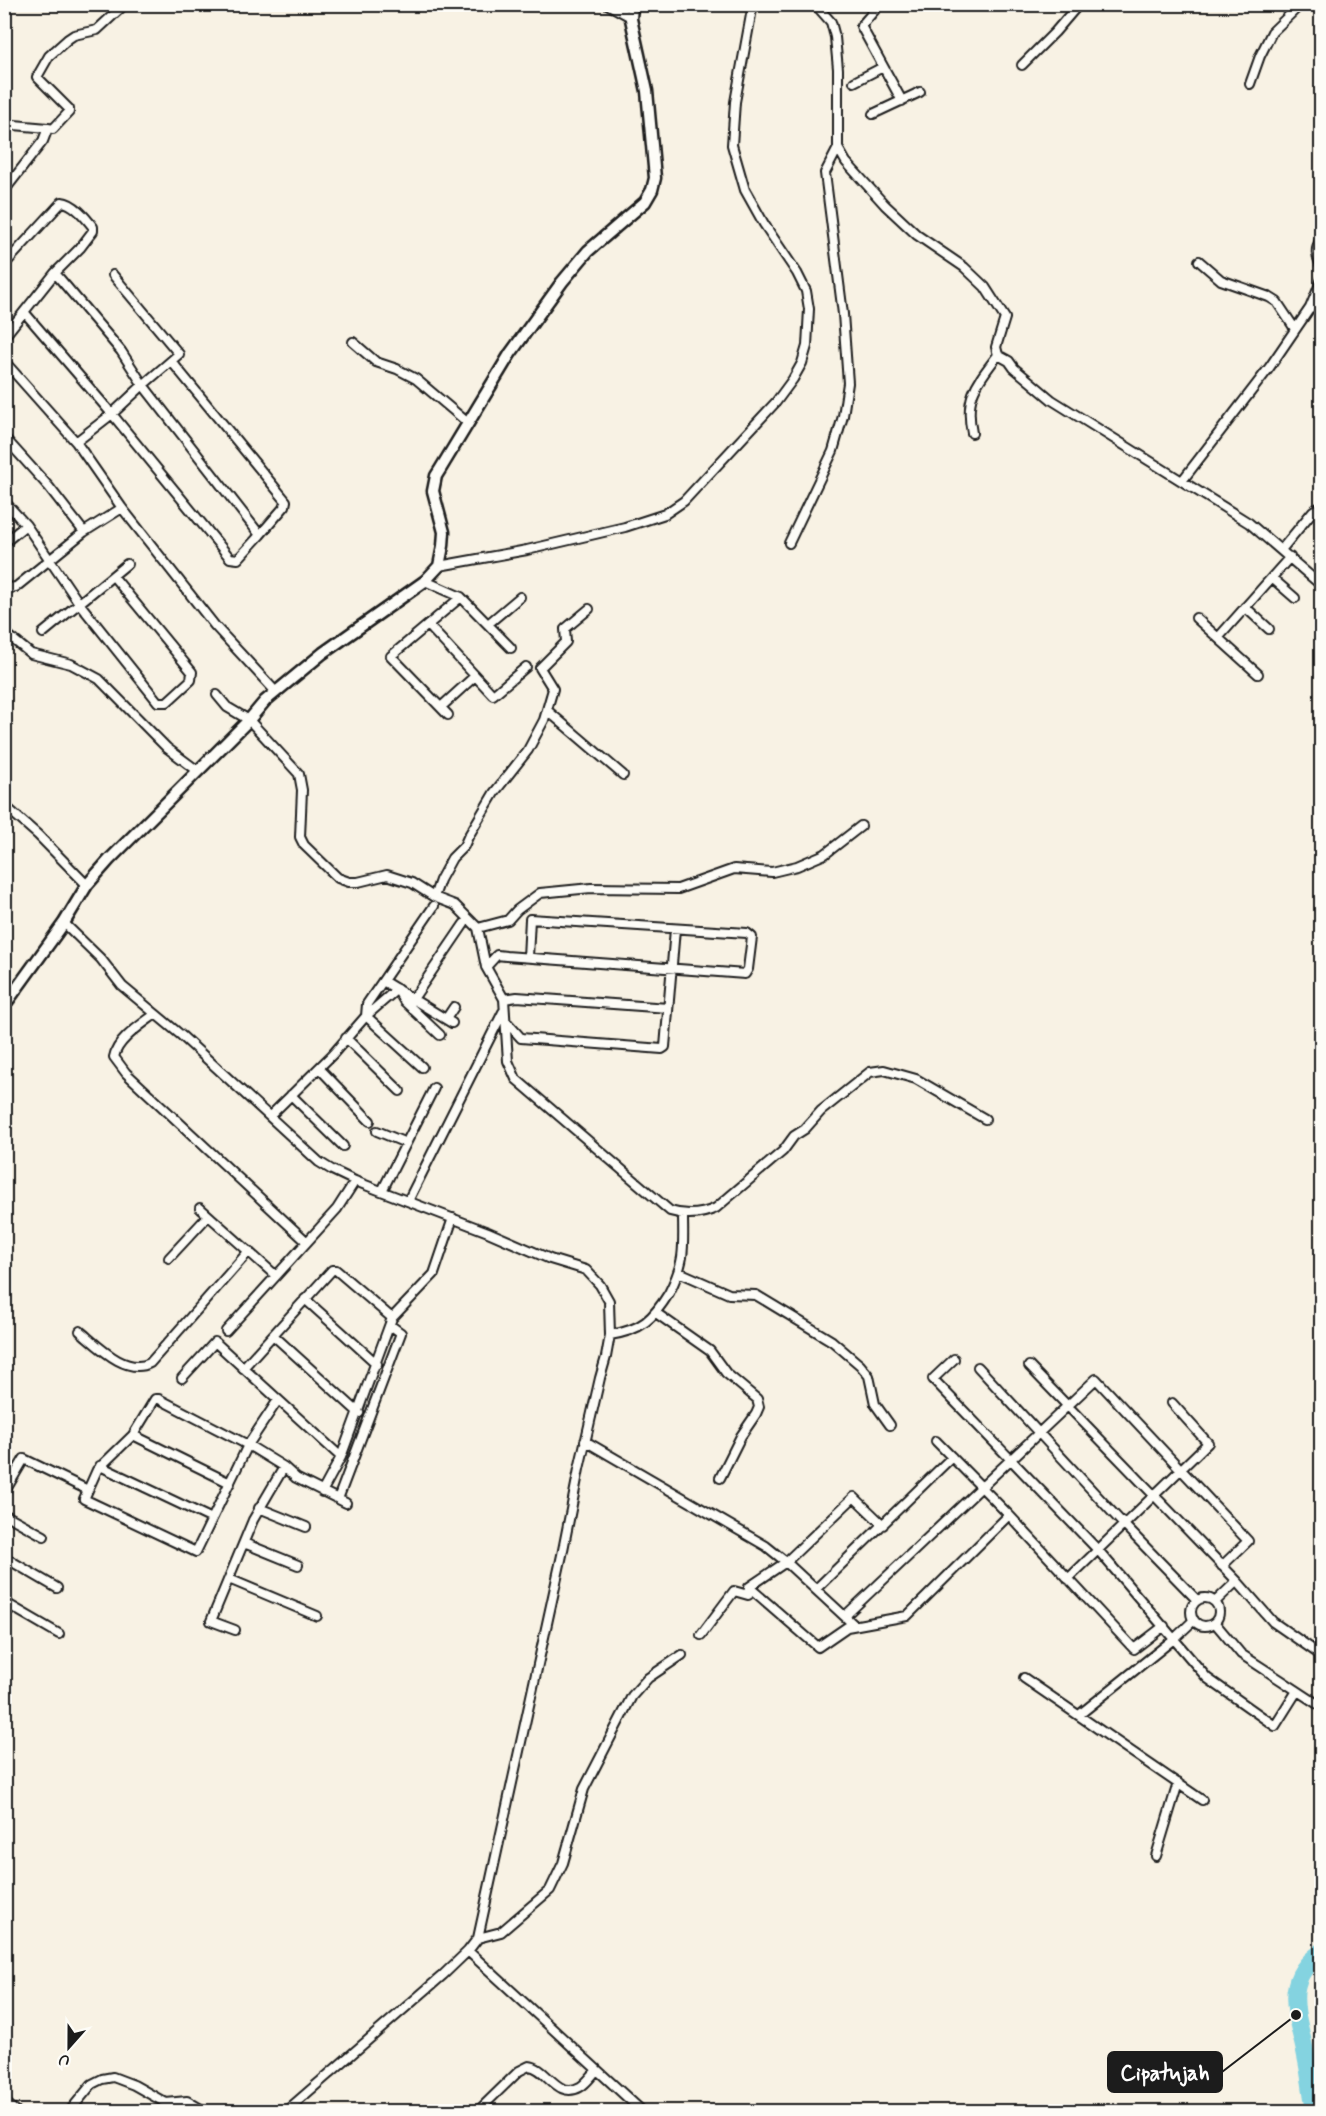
<svg xmlns="http://www.w3.org/2000/svg" width="1326" height="2116" viewBox="0 0 1326 2116" font-family="Mynerve,sans-serif">
<style>
.lines{fill:none;stroke-linecap:round;stroke-linejoin:round}
.river{stroke:#84d3e0;stroke-width:18}
.street-casing{stroke:#1c1c1c;stroke-width:12}
.secondary-casing{stroke:#1c1c1c;stroke-width:15}
.street{stroke:#fdfcf7;stroke-width:8}
.secondary{stroke:#fdfcf7;stroke-width:10}
.leader{fill:none;stroke:#1c1c1c;stroke-width:2}
.callout-dot{fill:#1c1c1c;stroke:#fdfcf7;stroke-width:2}
.callout{fill:#1c1c1c;stroke:#1c1c1c;stroke-width:2}
.callout-label{font-size:22px;text-anchor:middle;font-weight:bold;fill:#fff}
</style>
<rect width="100%" height="100%" fill="#f8f2e4"/>
<filter id="ink" filterUnits="userSpaceOnUse"><feTurbulence type="fractalNoise" baseFrequency=".0167" numOctaves="2"/><feDisplacementMap in="SourceGraphic" scale="12" xChannelSelector="R" yChannelSelector="G"/><feConvolveMatrix kernelMatrix="1 2 1 2 8 2 1 2 1" color-interpolation-filters="sRGB"/></filter>
<g filter="url(#ink)">
<g class="lines">
<path class="river" d="M1315,2112c-3,-19 -5,-38 -9,-56 -8,-40 -26,-76 16,-104"/>
<defs>
<path id="street" d="M607,4l22,12 1,-2
M815,4l16,18 4,15 3,32v79l8,14 39,43 32,30 47,32 21,20 20,31 -9,29 2,8c-21,28 -34,41 -26,78
M880,4l-19,22 41,75
M1022,65l33,-33 24,-28
M854,82l29,-15
M1250,84l10,-28 12,-24 29,-28
M873,114l47,-22
M4,126l10,-1 34,3
M4,191l39,-50 5,-13 5,1 16,-17v-3l-32,-32 12,-21 19,-17 6,-4 23,-5 28,-26
M1322,237c-8,13 -6,18 0,31
M1199,261l22,19 48,17 8,5 18,27
M4,265l58,-63c12,1 24,16 31,25v4l-13,17 -25,25 -51,64
M55,273l66,78 22,34 36,-31 -66,-79
M25,313l87,101 -36,28
M353,342l23,20 21,7 19,10 52,44
M998,355l11,6 5,7 38,32 197,123 73,63
M4,361l72,81 46,66 93,118 61,66
M172,362l114,139 -1,5 -25,29
M143,385l117,150 -22,24 -8,-1 -118,-144z
M4,437l45,50 35,45
M1182,481l87,-113 41,-60 12,-29
M4,501l22,24 53,78 79,99h9l24,-22 1,-8 -79,-96
M4,543l22,-18
M789,543l44,-92 10,-35 5,-33 -5,-69 -18,-141 13,-25
M1281,550l32,-39 9,-5
M439,566l88,-16 98,-23 40,-13 19,-13 92,-99 17,-23 9,-16 5,-17 2,-37 -3,-18 -9,-18 -33,-49 -19,-34 -13,-45 3,-43 18,-98
M1272,578l23,20
M425,581l36,16 50,51
M4,584l5,4 7,-1 68,-55 38,-24
M1245,607l24,22
M1196,618l62,56
M488,624l32,-27
M428,625l65,70 33,-28
M4,632l27,22 40,10 28,15 68,69 31,23
M43,633l84,-69
M1218,638l72,-81
M217,695l10,12 22,13 50,54 3,16 -2,47 4,8 34,33 11,4h9l29,-7 25,8 22,14 21,8 23,23 8,39 18,32 4,62 8,18 154,132c16,5 31,4 46,-3l67,-57 11,-15 11,-7 16,-18 49,-39 14,-2 32,9 69,40
M441,707l34,-31
M548,711l75,64
M448,715l-57,-59 70,-59
M4,805l34,30 49,50
M434,897l6,-17 12,-22 12,-12 4,-9 26,-44 34,-43 16,-30 9,-31 -13,-21 26,-26 -1,-13 24,-20
M64,923l37,36 21,27 60,50 137,126 13,8 23,11 133,51 62,27 36,11 14,15 9,16 1,34 -4,22 -6,21 -21,91 -17,86 -84,383 -10,13 -25,24 -158,137
M478,928l30,-8 9,-10 23,-17 51,-5 87,1 56,-20 38,3 25,-6 28,-12 36,-28
M486,967l11,-12 9,1 239,18 3,-5 4,-32 -5,-4 -217,-14 -2,38
M383,981l69,42
M413,999l51,-75
M504,999l13,-2 151,11
M154,1015c-13,10 -37,25 -40,42l12,16 180,168
M446,1019l8,-12
M504,1019l17,19 141,11 3,-2 10,-118
M346,1038l54,53
M422,1067l-56,-51 31,-27 7,12 36,34
M319,1068l51,53
M291,1095l52,51
M270,1116l63,-62 33,-38 1,-12 67,-98
M377,1131l29,12
M382,1191l52,-103
M408,1201l95,-189
M200,1208l75,67
M169,1258l39,-42
M679,1272l50,22 27,1 76,46 28,24 9,11 6,28 15,21
M305,1299l72,65
M656,1313l54,38 16,22 31,26 2,8 -3,7 -15,22 -21,42
M80,1331c17,14 46,45 70,32l99,-112
M226,1331l111,-122 18,-28
M273,1335l86,78
M610,1335c32,-5 43,-16 59,-42 6,-12 11,-23 13,-36 2,-14 1,-28 1,-42
M954,1359l-21,20 165,171 109,128 68,48 22,-35
M1029,1366l208,215 36,41 49,34
M978,1367l147,159 72,74
M243,1368l89,-98h4l56,48
M182,1378l33,-36 126,115
M278,1400l-30,45 -52,107 -112,-53 13,-29 36,-35 22,-36h4l89,46 36,22
M133,1435l97,48
M585,1441l181,105 20,16 68,63
M936,1441l73,74 125,134 30,-23
M100,1466l112,53
M322,1492l19,-35 51,-139 42,-44 19,-56
M4,1493l20,-34 64,31
M338,1499l63,-166 -11,-8
M259,1508l47,19
M4,1514l40,22
M244,1543l54,22
M4,1557l53,31
M229,1579l88,37
M1068,1579l140,-136 -36,-40
M749,1587l69,60 29,-20 60,-11 102,-101
M816,1589l136,-132
M1191 1612a14 14 0 1 1 28 0a14 14 0 1 1-28 0Z
M4,1602l55,32
M1215,1602l22,-21
M846,1615l250,-236 152,162 -26,25
M1215,1623l26,31 81,53
M235,1630l-24,-9 42,-101 31,-53 12,11 50,25
M701,1635l33,-44 14,4 1,-8 37,-25 68,-65 29,28
M1024,1678l178,122
M1079,1715l96,-77 19,-18
M1156,1856l22,-73
M478,1938l23,-6 49,-42 13,-27 21,-74 48,-93 16,-18 34,-23
M468,1951l175,161
M4,2101l12,11
M69,2112l23,-28 10,-5 11,-2 21,8 32,18 21,-2 19,11
M477,2112l42,-41 10,-5c18,1 28,34 51,21 6,-3 12,-12 17,-17"/>
<path id="secondary" d="M4,1006l60,-83 23,-38 22,-25 140,-140 16,-19 58,-48 102,-72 14,-15 4,-20 1,-14 -11,-41 3,-15 5,-8 69,-114 52,-72 26,-31 57,-49 7,-12 3,-12 -8,-87 -16,-72 1,-15"/>
</defs>
<use href="#street" class="street-casing"/>
<use href="#secondary" class="secondary-casing"/>
<use href="#street" class="street"/>
<use href="#secondary" class="secondary"/>
</g>
</g>
<path class="leader" d="M1296 2015L1222 2072"/>
<circle class="callout-dot" cx="1296" cy="2015" r="6"/>
<rect class="callout" x="1108" y="2052" width="114" height="40" rx="6"/>
<g class="callout-label">
<text x="1165" y="2080">Cipatujah</text>
</g>
<rect width="1326" height="2116" fill="none" stroke="#fdfcf7" stroke-width="24"/>
<rect x="12" y="12" width="1302" height="2092" fill="none" stroke="#1c1c1c" stroke-width="2" filter="url(#ink)"/>
<g transform="translate(69 2047) rotate(201)" stroke="#fdfcf7" stroke-width="4.5" paint-order="stroke">
<path d="M0-4.5L10 22L0 15L-10 22Z" fill="#1c1c1c"/>
<text y="-9" font-size="16" font-weight="bold" text-anchor="middle" fill="#1c1c1c">U</text>
</g>
</svg>
